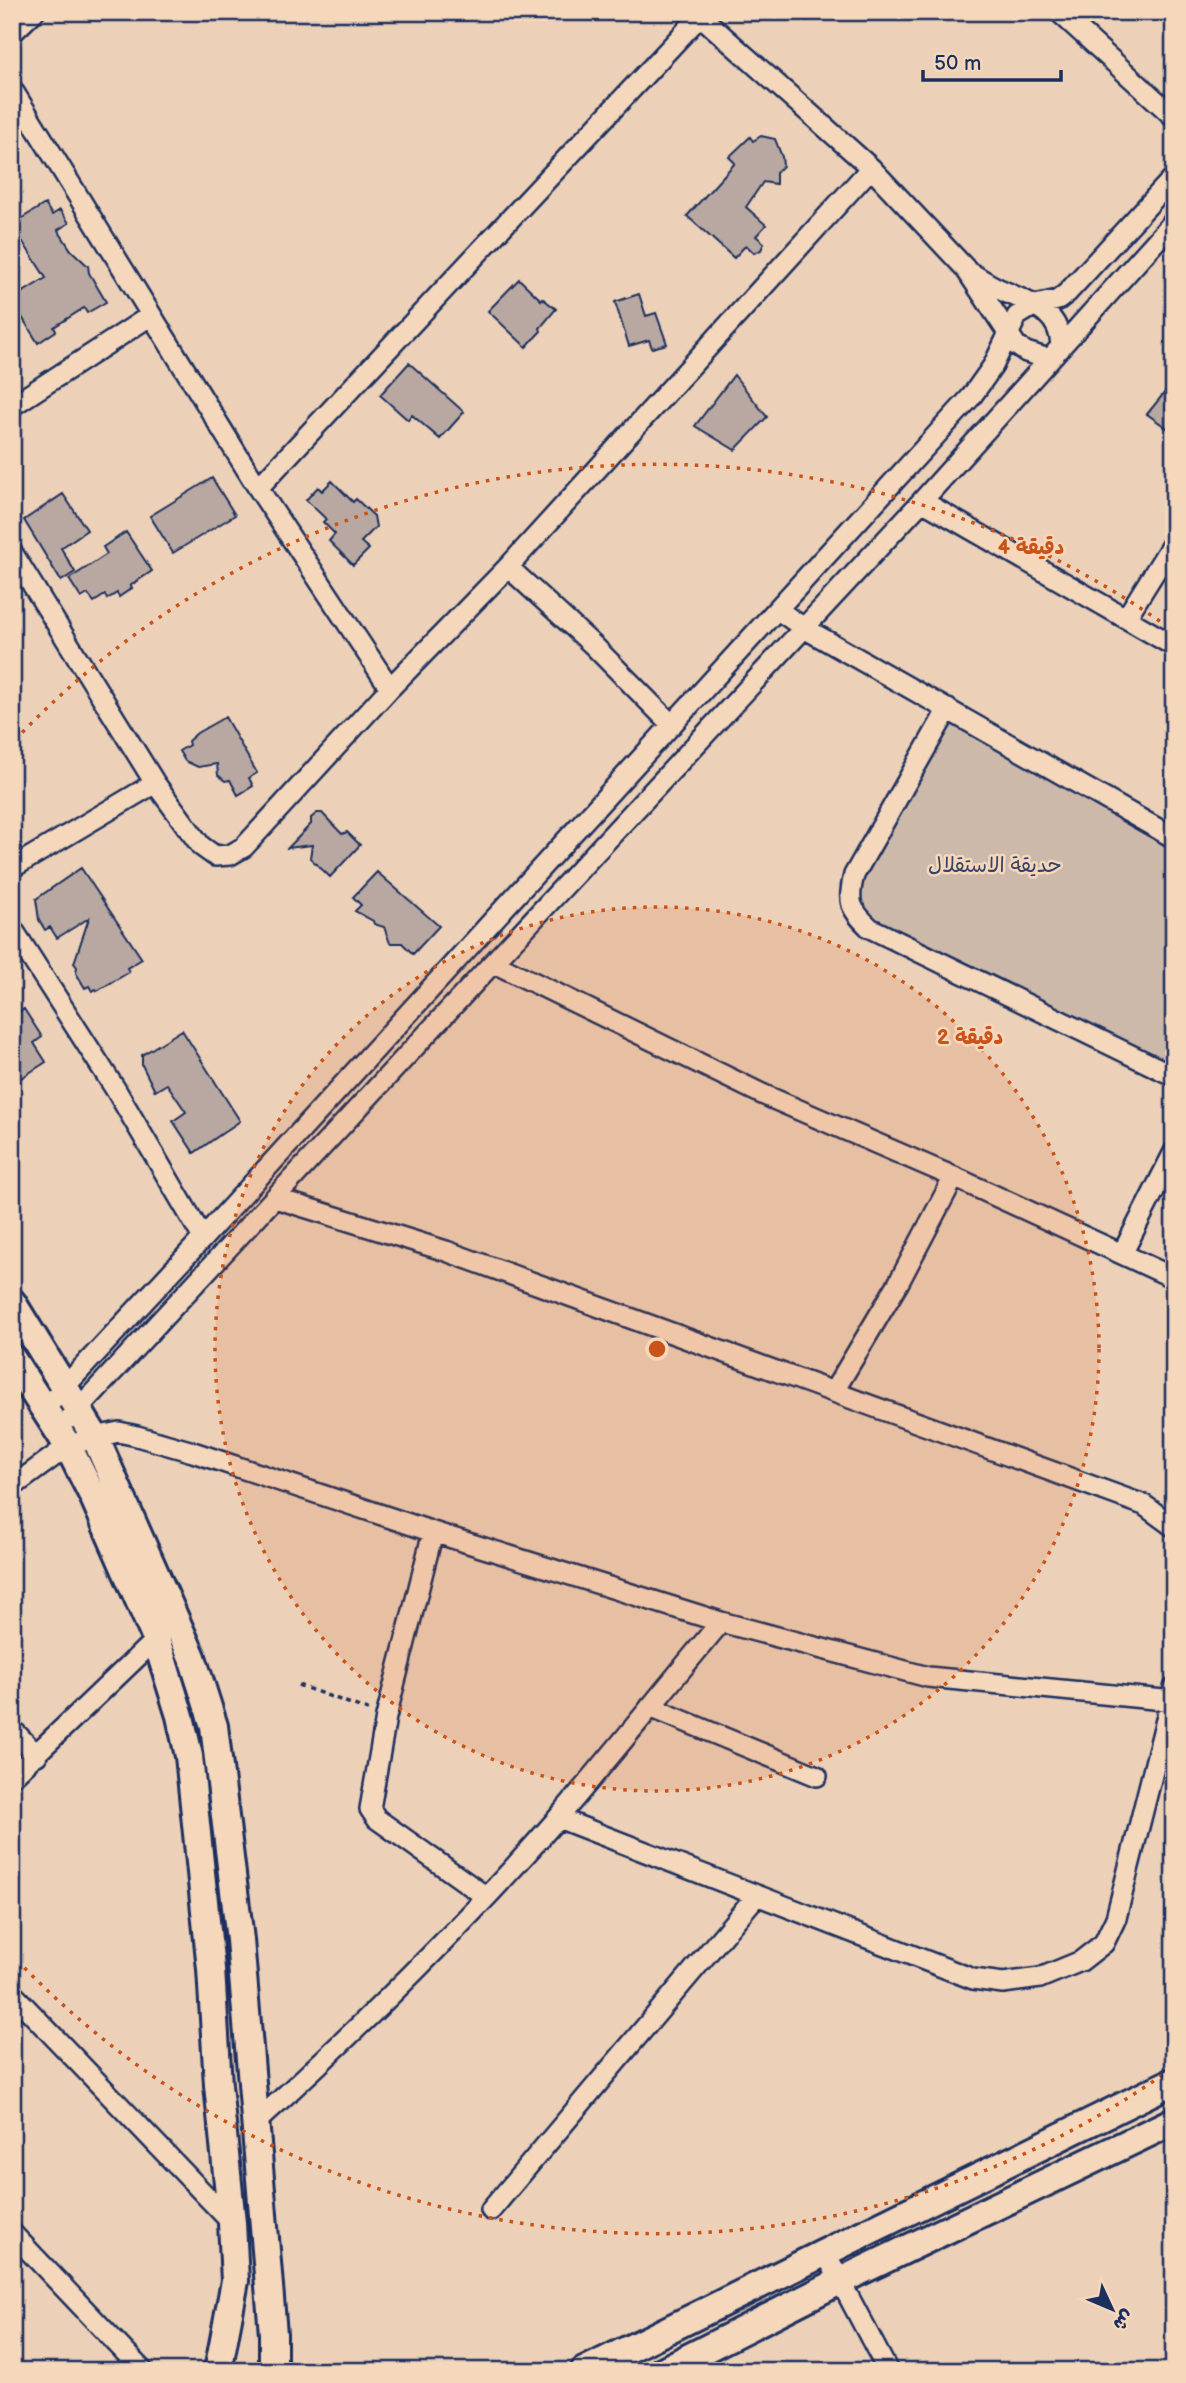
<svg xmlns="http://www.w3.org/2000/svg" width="1186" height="2383" viewBox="0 0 1186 2383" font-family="'Balsamiq Sans','Playpen Sans Arabic',sans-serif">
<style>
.green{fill:#cdb9aa;stroke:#747484;stroke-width:2}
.building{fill:#b8a8a1;stroke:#1b2f5e;stroke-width:2}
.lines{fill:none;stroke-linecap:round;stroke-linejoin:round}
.minor-casing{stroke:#1b2f5e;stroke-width:24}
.major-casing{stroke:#1b2f5e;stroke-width:32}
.path{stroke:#1b2f5e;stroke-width:3.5;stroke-dasharray:5 5;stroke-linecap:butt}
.minor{stroke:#f5d7bb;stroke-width:19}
.major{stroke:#f5d7bb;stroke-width:26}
.ring{fill:none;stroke:#c95318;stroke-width:3.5;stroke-dasharray:3.5 7}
.labels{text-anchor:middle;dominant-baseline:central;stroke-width:5;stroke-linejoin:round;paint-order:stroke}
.park-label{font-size:21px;fill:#364469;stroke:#f5d7bb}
.centre{fill:#c95318;stroke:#f5d7bb;stroke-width:3.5}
.ring-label{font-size:21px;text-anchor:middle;font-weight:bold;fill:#c95318;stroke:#f5d7bb;stroke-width:5;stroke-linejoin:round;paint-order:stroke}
</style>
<rect width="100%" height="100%" fill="#ecd0b7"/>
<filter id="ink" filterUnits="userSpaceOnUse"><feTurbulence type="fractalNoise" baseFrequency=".0143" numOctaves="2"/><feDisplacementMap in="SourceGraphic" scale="14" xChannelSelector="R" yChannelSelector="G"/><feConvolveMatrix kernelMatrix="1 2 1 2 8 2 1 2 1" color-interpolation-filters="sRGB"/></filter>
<g filter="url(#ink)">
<path class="green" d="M948,709l226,130v237l-320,-163v-38z"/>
<path class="building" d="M761,136l14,3 7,18 1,9 -7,7v11l-13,-2 -17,25 20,18 -10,11 8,7 -3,7 -7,3 -8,-8 -12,13 -47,-42 48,-53 -6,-6 21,-20 3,4z
M45,204l7,11 8,-5 9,13 -11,7 13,20 17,16 1,7 17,29 -19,11 -3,-5 -30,19 2,4 -18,12 -18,-29 -5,-4 -3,-11 34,-21 -27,-42 2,-2 -7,-11z
M519,279l22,21 1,-2 14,11 -16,19 1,3 -15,16 -38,-36z
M639,294l7,22 10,-3 11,31 -15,4 -3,-8 -20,6 -14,-44z
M409,363l55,49 -24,27 -28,-24 -4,5 -28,-25z
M734,375l33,42 -32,33 -40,-24z
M1174,381v52l-27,-19z
M212,478l23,37 -62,38 -23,-37z
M332,481l21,21 3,-3 18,17 2,11 -15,15 8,7 -16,16 -24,-24 6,-7 -12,-12 3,-3 -20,-19 12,-13 4,4z
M63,494l24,36 -26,18 14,24 -14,9 -37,-61z
M126,532l26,39 -22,15 2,2 -13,9 -2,-4 -10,6 -2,-4 -11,7 -6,-8 -7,4 -12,-19 38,-25 -4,-7z
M225,717l32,56 -8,5 4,8 -15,9 -8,-15 -5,1 -7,-6 -1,-11 -19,3 -13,-6 -6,-10 10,-6 -1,-4 9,-8z
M317,813h5l20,21 5,-2 13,13 -30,32 -20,-19 2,-13 -24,3 23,-24v-6z
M81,868l61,91 -15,9 2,4 -32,19 -1,-2 -4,2 -3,-5 -4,2 -9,-15 1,-6 -3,-4 15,-45 -32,20 -7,-11 -5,3 -6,-10 -3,-21z
M377,872l62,54 -26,28 -11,-11h-12l-6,-16 -10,-3 -1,-3 -18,-10 6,-6 -8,-8z
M24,1009l18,28 -8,6 12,19 -34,22v-67z
M182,1030l58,91 -46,32 -21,-32 13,-9 -19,-28 -12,7 -13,-26v-10z"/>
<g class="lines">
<defs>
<path id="minor" d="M696,12l175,156 94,100 51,77 10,7 23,7
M1059,12l115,105
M12,33l22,-21
M12,89l246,399 132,200
M971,273c10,6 19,12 30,17 28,13 59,20 60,56
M12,406l138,-90
M258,488l442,-472
M922,501l252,145
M12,552l143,231 46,63 14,10 15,-1 14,-8 146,-159 118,-121 363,-399
M508,567l86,79 78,79
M778,610l26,18 370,210
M1126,618l48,-77
M948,709l-94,166c-7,27 -4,34 16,53l304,148
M12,868l143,-85
M12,928l104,162 87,148
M494,963l268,131 192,83 220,101
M275,1198l171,53 698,254 30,22
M1122,1254l52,-102
M834,1391l65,-109 55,-105
M44,1409l159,-171 768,-841 22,-31 24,-50 18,-11 23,-5 9,-7 107,-116
M70,1418l852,-917 252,-280
M12,1487l56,-41 27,-9 24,-5 18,4 56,16 240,80 288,90 207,55 246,24
M433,1532l-47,185 -16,92 7,10 108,77
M650,1707l167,69
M12,1729l25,26
M12,1777l144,-138
M558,1818l415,161 30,4 37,-5 41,-17 23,-18 12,-25 58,-230
M12,1993l220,230
M254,2124c106,-96 209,-197 303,-305 56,-65 109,-132 164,-197
M491,2210l265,-314
M12,2233l131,138
M825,2252l63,119"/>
<path id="major" d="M12,1302l83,135 97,220 22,69 26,214 33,394v37
M12,1359l56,87 26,52 62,141 24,77 9,40 22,213 7,116 14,138 3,58 -17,90
M584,2371l590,-290
M662,2371l178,-90 334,-160"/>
</defs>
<use href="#minor" class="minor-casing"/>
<use href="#major" class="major-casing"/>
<path class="path" d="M298,1685l70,25"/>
<use href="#minor" class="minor"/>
<use href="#major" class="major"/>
</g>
</g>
<circle cx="657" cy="1349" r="442" fill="#c95318" fill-opacity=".12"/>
<g class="ring">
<circle cx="657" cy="1349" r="442"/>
<path d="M1171 2069A885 885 0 0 1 15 1958M15 740A885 885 0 0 1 1171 629"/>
</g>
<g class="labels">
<g class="park-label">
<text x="995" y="865">حديقة الاستقلال</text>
</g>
</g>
<circle cx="657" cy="1349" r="10" class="centre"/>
<g class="ring-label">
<text x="1031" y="554">4 دقيقة</text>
<text x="970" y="1044">2 دقيقة</text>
</g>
<rect width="1186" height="2383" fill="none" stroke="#f5d7bb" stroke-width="42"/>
<rect x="21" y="21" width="1144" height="2341" fill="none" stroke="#1b2f5e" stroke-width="2.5" filter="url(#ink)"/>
<g transform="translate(1112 2309) rotate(134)" stroke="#f5d7bb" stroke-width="5" paint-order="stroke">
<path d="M0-5L12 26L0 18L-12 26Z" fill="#1b2f5e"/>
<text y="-10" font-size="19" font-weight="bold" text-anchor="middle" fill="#1b2f5e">ش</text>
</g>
<path d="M923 70v10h138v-10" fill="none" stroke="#1b2f5e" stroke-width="3.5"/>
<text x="934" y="70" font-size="21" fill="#1b2f5e" stroke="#f5d7bb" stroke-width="5" paint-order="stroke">50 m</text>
</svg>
